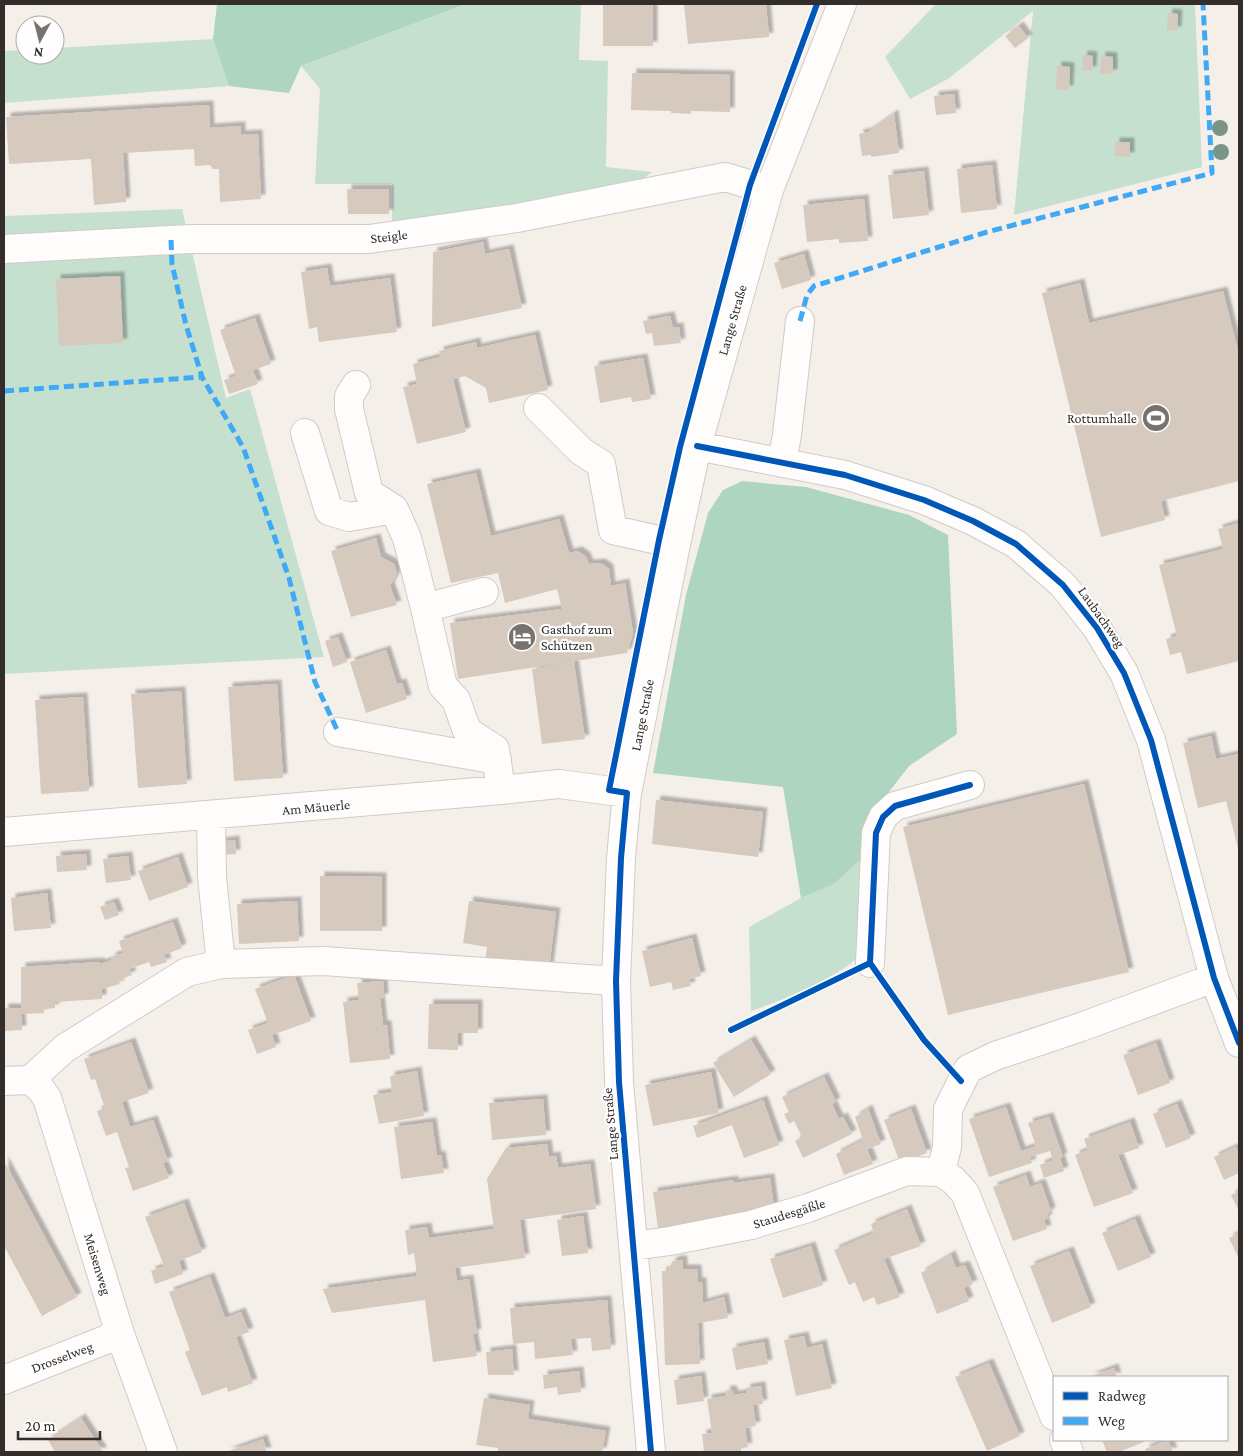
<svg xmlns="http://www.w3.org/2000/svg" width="1243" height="1456" viewBox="0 0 1243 1456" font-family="'Crimson Pro',serif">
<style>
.green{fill:#c6e0d0}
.forest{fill:#aed5c0}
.building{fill:#d6c9bd;filter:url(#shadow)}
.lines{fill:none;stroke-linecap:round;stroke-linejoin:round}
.minor-casing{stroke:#d0cbc7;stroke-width:30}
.minor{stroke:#fefdfc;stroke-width:28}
.quiet{stroke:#3fa9f5;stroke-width:5;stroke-dasharray:10 5;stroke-linecap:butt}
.cycleway-casing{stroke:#fefefe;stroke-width:9}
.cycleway{stroke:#0057b8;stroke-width:6}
.tree{fill:#779688}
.labels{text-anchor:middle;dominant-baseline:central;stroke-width:4.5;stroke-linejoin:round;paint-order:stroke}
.street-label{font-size:14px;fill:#332e2b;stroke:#fefefe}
.poi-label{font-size:14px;fill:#332e2b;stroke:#fefefe;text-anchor:end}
</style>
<defs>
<filter id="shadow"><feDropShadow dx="4.5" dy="-4.5" stdDeviation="1" flood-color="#0004"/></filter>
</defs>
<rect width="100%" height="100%" fill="#f5efea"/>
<path class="green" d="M466,4h115l-2,56 29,1 -2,106 46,5 -13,10 -125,28 -122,15v-41h-77l5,-95 -19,-23z
M936,4h259l7,163 -188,48 19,-204 -85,68 -38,20 -25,-42z
M213,39l16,47 -225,17v-52l21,-1v5h30v-7z
M182,209l44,189 24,-9 74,268 -320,17v-458z
M869,852l-11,106c-29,23 -72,41 -107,53l-2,-84 52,-29 33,-14z"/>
<path class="forest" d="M217,4h249l-165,62 -12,27 -60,-7 -16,-47z
M742,481l64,6 103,28 39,20 9,199 -48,32 -41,53 1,33 -35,32 -33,14 -18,-111 -130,-14 33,-178 22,-82 15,-23z"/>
<path class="building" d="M603,4h50v42h-50z
M684,4h82l3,33 -81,7z
M1168,13l10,1 -1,17 -10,-1z
M1019,26l9,12 -13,10 -10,-12z
M1083,55l10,1 -1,15 -10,-1z
M1101,56l12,1v17h-13z
M1057,66l13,1 -1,23 -13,-1z
M632,73l98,2v37l-39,-1v3l-20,-1v-2l-40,-1z
M954,94l2,19 -20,2 -2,-19z
M209,105l1,23 31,-2v9l17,-1 3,65 -41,3 -1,-33h-6l-3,-4 -15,1 -1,-17 -71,4 3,49 -32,3 -3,-46 -82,5 -3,-47z
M894,114l5,39 -28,4v-2l-9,1 -3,-22 9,-2z
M1115,142h15v15l-15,-1z
M992,165l5,44 -36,4 -4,-44z
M924,171l5,44 -36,4 -5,-44z
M347,189h42v25h-41z
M864,199l4,42 -29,2v-4l-32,3 -4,-37z
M483,242l2,12 24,-5 13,59 -90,19 1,-75z
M804,254l7,26 -29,9 -8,-26z
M327,268l3,18 60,-8 7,54 -78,10 -2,-15 -8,2 -8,-57z
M120,276l3,67 -64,3 -3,-67z
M1080,283l9,40 134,-32 16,64v126l-78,20 4,19 -64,17 -59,-244z
M670,316l3,12 6,-1 2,16 -27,3 -2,-13 -6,1 -3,-13z
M255,318l16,46 -18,6 5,14 -29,10 -5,-14 12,-4 -16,-46z
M535,335l13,55 -59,13 -3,-15 -21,-12 -12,3 13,53 -49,12 -14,-57 14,-3 -4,-20 27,-7 -1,-6 37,-9 1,6z
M643,358l8,41 -19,3 -1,-5 -31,6 -6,-37z
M476,473l15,63 68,-17 10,34 9,-2 8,6 3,7 12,-1 8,6 2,17 14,-3 8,50 -6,20 -169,26 -8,-56 112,-14 -5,-20 -52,14 -7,-30 -47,10 -24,-99z
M1239,523v138l-52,13 -6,-22 -11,3 -4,-16 11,-3 -18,-71 64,-16 -5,-20z
M376,538l5,19 13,7 3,9 -7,13 7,19 -46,12 -20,-66z
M338,637l9,25 -14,5 -8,-26z
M386,650l11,34 5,-1 5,16 -41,14 -16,-51z
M574,662l11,77 -43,5 -10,-75z
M277,684l6,94 -49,3 -6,-94z
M181,691l6,93 -49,4 -7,-94z
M83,697l6,94 -48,3 -6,-94z
M1211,736l5,23 23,-5v98l-13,-51 -28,7 -15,-65z
M1084,784l45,188 -181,43 -45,-188z
M656,800l107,12 -5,45 -106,-13z
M235,840l1,14 -16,1 -1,-13z
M86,854l1,16 -30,2 -1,-16z
M128,856l3,24 -25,3 -3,-24z
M178,857l10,30 -39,14 -11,-30z
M320,876l62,1v54h-62z
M47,893l4,35 -37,3 -3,-33z
M297,901l2,40 -60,3 -2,-40z
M469,901l87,11 -7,57 -64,-8 2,-14 -24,-4z
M114,902l5,13 -14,5 -5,-13z
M173,922l9,26 -18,7 3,7 -16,5 -2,-5 -20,7 3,6 -14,5 2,4 -18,5v10l-47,3v6l-11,1v4l-23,1 1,16 -18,1v-23h17v-41l79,-5v2l12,-4 -1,-3 12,-4 -4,-12z
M692,938l9,38 -12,3 2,7 -18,4 -2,-8 -21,5 -8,-36z
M294,975l17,46 -39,14 4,12 -19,7 -9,-24 20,-7 -13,-34z
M383,981l1,17h-4l3,27h4l3,34 -40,4 -7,-61 16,-2 -2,-17z
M429,1004h49v29h-20v17l-30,-1z
M751,1040l20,34 -37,23 -21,-34z
M131,1042l18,51 -27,9 8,25 23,-7 15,41 -5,2 6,15 -36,13 -8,-23 4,-1 -12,-35 -11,4 -9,-25 8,-3 -10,-29 -4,1 -7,-21z
M1156,1043l14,40 -32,12 -15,-40z
M417,1071l7,45 -45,8 -6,-29 19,-3 -2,-16z
M711,1072l8,41 -66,13 -8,-41z
M824,1077l12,25 -4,2 7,15 4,-2 9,17 -49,24 -8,-17 7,-4 -8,-16 -5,3 -5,-10 5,-2 -7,-15z
M543,1099l3,36 -54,5 -3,-37z
M763,1100l16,45 -35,13 -12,-33 -35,13 -4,-12z
M1177,1104l14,34 -25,10 -13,-34z
M1006,1107l15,44 15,-5 -8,-23 21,-6 14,40 -3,1 4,13 -20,7 -4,-13 13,-5 -3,-9 -20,6 2,6 -43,14 -20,-58z
M868,1109l13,35 -14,5 6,15 -29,11 -8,-21 27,-14 -8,-23z
M911,1109l16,44 -27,10 -16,-43z
M432,1122l5,34 4,-1 3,18 -43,6 -7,-52z
M1130,1122l9,26 -21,7 15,38 -39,14 -19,-52 13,-5 -4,-11z
M547,1144l2,13 7,-1 2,12 32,-4 6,45 -76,11 5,38 -70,10 2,13 12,-2 8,54 -4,1 4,22 -44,6 -8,-62 -93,13 -9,-24 94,-13 -3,-23 -6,2 -3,-25 22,-3 2,11 65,-9 -7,-50 19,-31z
M1236,1147l3,6v20l-15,7 -10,-23z
M4,1161l73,136 -35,19 -38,-70z
M1026,1175l4,12 11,-4 10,28 -4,3 1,4 -4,2 3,9 -34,12 -20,-54z
M770,1178l4,30 -35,9 -81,11 -5,-36 81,-12v3z
M1239,1191v20l-8,-16z
M184,1203l18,49 -23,9 4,13 -28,10 -4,-13 13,-5 -19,-49z
M907,1209l14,37 -37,13 16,38 -23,8 -3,-8 -11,5 -8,-20 -6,3 -15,-35 40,-17 -3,-9z
M583,1216l5,37 -26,3 -5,-36z
M1135,1219l16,38 -33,14 -16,-38z
M1239,1233v26l-10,-21z
M811,1246l12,39 -40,13 -13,-39z
M1069,1251l22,56 -39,16 -22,-57z
M951,1255l5,13 9,-3 8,19 -9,4 5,13 -32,13 -16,-41z
M676,1260h7v9h14l1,13h4l1,21 21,-6 4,21 -30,5 2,41 -35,1 -3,-94h6l4,-9z
M210,1277l15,41 16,-6 8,20 -13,5 17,46 -25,9 -1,-5 -25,9 -17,-44 5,-2 -21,-58z
M607,1300l4,49 -19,2 -1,-13 -20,1 2,16 -38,4 -1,-17 -21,2 -3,-36z
M804,1336l3,12 15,-4 10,44 -36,8 -12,-56z
M764,1342l4,22 -32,6 -4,-22z
M512,1349l2,26h-26l-2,-23z
M989,1363l31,73 -33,15 -32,-74z
M1114,1368l3,9h-28z
M579,1371l2,21 -23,3 -1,-8 -13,2 -1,-14z
M701,1376l3,25 -27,4 -3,-25z
M761,1386l2,18 -10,1 3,21 -11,2 3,19 -7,1v4h-37l-2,-18 10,-1 -5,-34 18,-3 1,-6h6l2,5 12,-2v-5z
M484,1398l46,7 -2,14 78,12 -4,21h-104v-4l-22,-3z
M81,1418l22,34h-48l-7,-12z
M263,1439l4,13h-41z
M1102,1440h41l1,2 -25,10h-12z
M1168,1440l5,12h-27l-1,-3z"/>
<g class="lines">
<defs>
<path id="minor" d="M4,249l186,-10h179l148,-21 208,-41 44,13
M356,385l-7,11v13l20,84 25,16 13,29 18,70
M538,408l43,43 20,13 12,66 63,14
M305,433l24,78 20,6 45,-8
M697,446l148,29 79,25 49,21 43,23 47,41 34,43 27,45 27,67 63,238 25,65
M782,463l5,-28 13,-114
M484,592l-59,16 18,78 13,14 11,31 28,18 6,41
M338,732l159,28
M211,816l1,61 9,87 102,-3 293,20
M4,832l497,-42 58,-6 68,9
M870,963l6,-130 7,-16 12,-11 75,-21
M30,1080l10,8 7,10 73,236 43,118
M30,1080l35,-32 122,-76 34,-8
M4,1081l26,-1
M941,1172l6,-25 1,-38 20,-40 27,-13 86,-29 133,-49
M634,1246l36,-5 81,-16 57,-17 99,-37 34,1 12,8 12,13 89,223
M4,1380l116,-46
M1064,1440l5,12
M651,1452l-32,-370 -3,-101 5,-123 6,-65 49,-249 21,-98 72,-256 73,-186"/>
</defs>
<use href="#minor" class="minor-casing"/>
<use href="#minor" class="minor"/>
<path class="quiet" d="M171,240l1,24 14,61 16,52 41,70 46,131 26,104 23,50
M800,321l7,-26 7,-9 173,-54 225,-59 -9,-169
M4,391l198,-14"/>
<defs>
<path id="cycleway" d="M697,446l148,29 79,25 49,21 43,23 47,41 34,43 27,45 27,67 63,238 25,65
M870,963l6,-130 7,-16 12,-11 75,-21
M731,1030l139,-67 54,77 37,41
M651,1452l-32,-370 -3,-101 5,-123 6,-65 -18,-3 50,-250 21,-93 70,-262 67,-181"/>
</defs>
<use href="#cycleway" class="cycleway-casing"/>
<use href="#cycleway" class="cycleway"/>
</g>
<g class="tree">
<circle cx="1220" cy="128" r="8"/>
<circle cx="1221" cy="152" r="8"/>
</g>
<defs>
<symbol id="stadium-disc" viewBox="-11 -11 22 22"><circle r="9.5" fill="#77726e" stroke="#fefefe"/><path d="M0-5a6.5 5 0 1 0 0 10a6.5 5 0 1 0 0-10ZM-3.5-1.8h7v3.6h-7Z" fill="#fff"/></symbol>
<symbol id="hotel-disc" viewBox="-11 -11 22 22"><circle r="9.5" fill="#77726e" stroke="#fefefe"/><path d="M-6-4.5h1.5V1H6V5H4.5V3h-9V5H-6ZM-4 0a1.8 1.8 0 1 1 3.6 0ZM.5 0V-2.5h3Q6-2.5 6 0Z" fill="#fff"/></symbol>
</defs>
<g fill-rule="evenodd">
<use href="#stadium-disc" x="1140" y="402" width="32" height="32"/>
<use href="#hotel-disc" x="506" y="621" width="32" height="32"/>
</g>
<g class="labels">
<g class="street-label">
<text transform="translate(389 236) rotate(-7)">Steigle</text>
<text transform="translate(732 320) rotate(-74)">Lange Straße</text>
<text transform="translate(1102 617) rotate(55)">Laubachweg</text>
<text transform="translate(642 715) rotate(-79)">Lange Straße</text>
<text transform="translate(316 807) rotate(-5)">Am Mäuerle</text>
<text transform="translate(610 1124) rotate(-95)">Lange Straße</text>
<text transform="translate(789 1213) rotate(-17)">Staudesgäßle</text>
<text transform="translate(98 1264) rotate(73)">Meisenweg</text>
<text transform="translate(62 1357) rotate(-21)">Drosselweg</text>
</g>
<g class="poi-label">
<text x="1137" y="418">Rottumhalle</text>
<text x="541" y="629" text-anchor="start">Gasthof zum<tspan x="541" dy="16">Schützen</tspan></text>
</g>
</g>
<rect width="1243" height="1456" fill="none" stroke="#332e2b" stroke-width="10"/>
<rect x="1053" y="1376" width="175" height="65" fill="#fefefe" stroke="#adabaa"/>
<rect x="1063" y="1392" width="25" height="8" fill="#0057b8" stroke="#adabaa"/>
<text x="1098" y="1401" font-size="15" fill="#332e2b">Radweg</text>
<rect x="1063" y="1417" width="25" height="8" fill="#3fa9f5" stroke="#adabaa"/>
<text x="1098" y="1426" font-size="15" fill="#332e2b">Weg</text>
<g transform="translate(40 40) rotate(187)"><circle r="24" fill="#fefefe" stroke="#adabaa"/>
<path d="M0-4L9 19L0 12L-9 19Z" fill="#77726e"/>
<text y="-8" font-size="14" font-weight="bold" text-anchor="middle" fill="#332e2b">N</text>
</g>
<path d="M18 1431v8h82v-8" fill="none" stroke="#332e2b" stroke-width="2.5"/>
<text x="25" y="1431" font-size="15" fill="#332e2b" stroke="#fefefe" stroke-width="4" paint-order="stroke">20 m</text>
</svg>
